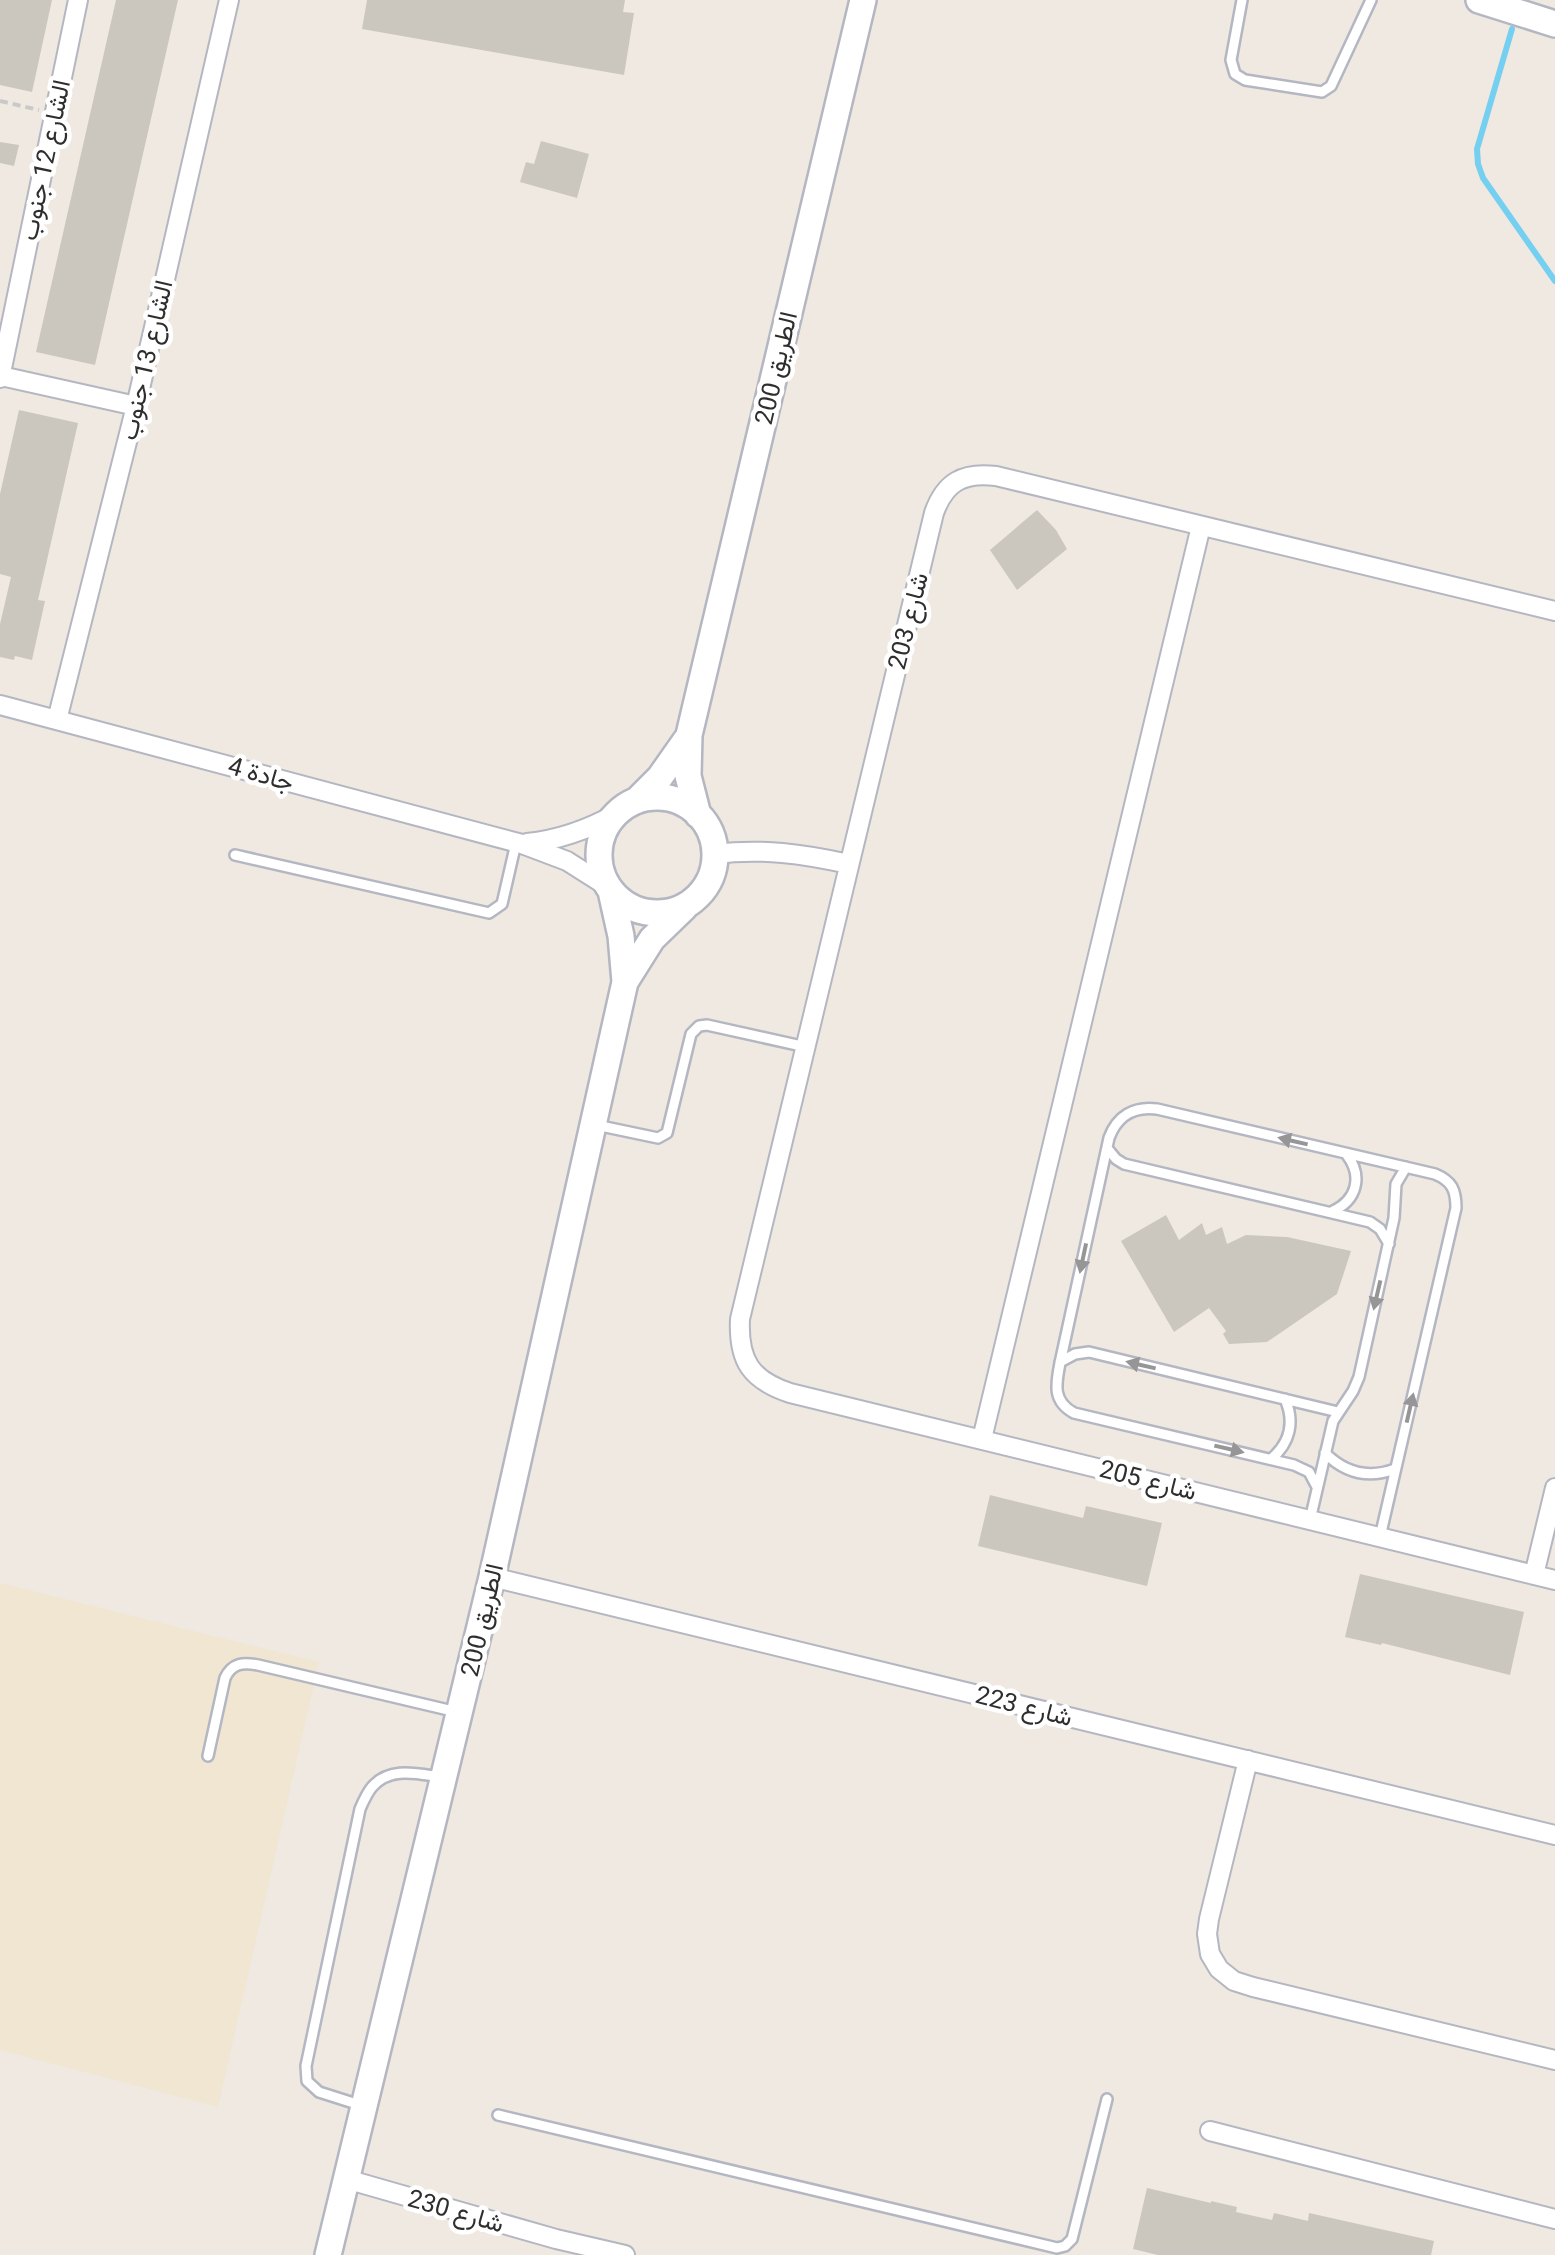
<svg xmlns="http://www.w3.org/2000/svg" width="1555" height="2255" viewBox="0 0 1555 2255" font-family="Roboto,Vazirmatn,sans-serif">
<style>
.education{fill:#f0e6d1}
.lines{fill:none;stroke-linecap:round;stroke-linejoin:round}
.stream{stroke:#75cff0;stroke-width:6}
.building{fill:#cbc7bf}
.service-casing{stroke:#b4b7c1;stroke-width:14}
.minor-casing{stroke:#b4b7c1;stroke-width:22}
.secondary-casing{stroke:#b4b7c1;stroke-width:30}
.path{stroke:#c9c9c9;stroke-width:4;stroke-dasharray:8 5;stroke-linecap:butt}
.service{stroke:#fff;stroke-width:9}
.minor{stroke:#fff;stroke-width:18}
.secondary{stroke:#fff;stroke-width:25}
.oneway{fill:#969696}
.labels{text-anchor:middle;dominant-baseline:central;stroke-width:9;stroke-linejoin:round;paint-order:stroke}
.street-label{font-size:25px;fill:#2e2e2e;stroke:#fff}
</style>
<rect width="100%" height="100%" fill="#efe9e1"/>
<path class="education" d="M0,1583l319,79 -101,445 -218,-57z"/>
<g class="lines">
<path class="stream" d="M1512,29l-35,120 1,15 5,14 72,103"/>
</g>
<path class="building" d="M0,0h52l-20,92 -32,-7z
M116,0h62l-83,365 -59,-13z
M367,0h258l-2,12 11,1 -10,62 -262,-46z
M541,141l48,13 -12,44 -57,-16 6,-20 8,2z
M0,142l19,3 -5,21 -14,-3z
M19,410l59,13 -40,177 7,1 -13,59 -17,-4 -1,4 -14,-3v-33l11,-47 -11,-3v-80z
M1037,510l19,20 11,19 -50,41 -27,-40z
M1166,1215l13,25 23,-17 4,12 16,-8 5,17 19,-9 41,2 64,14 -14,43 -70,48 -38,2 -6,-10 3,-3 -17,-23 -35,24 -53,-91z
M990,1495l93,23 3,-12 76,17 -15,63 -169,-40z
M1360,1574l164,38 -14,63 -128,-32 -1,2 -36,-8z
M1147,2188l64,15v-2l26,6 -1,5 36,8 2,-7 34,8 1,-8 125,28 -3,14h-273l-25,-6z"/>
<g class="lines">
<defs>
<path id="service" d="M1242,0l-11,60 4,14 10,6 77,12 9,-6 40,-86
M235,855l254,58 13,-9 14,-61
M596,1125l62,13 9,-5 24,-99 8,-8 8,-1 99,22
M1107,1148l9,11 8,5 246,58 10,7 9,15
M1333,1211c24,-11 30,-35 14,-56
M1060,1362l15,-8 14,-2 249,60
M1325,1453c20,20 43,26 70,16
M1271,1459c19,-16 24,-37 14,-60
M1317,1487l-8,-15 -15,-7 -220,-52c-22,-12 -18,-29 -14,-50l49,-225c8,-22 25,-32 48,-29l278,65c17,7 21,16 21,34l-76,329
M1310,1520l23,-99 20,-30 6,-14 35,-159 2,-34 10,-17
M208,1756l17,-78c7,-15 18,-16 33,-13l199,47
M363,2106l-44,-14 -12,-11 -1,-15 54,-257c3,-7 7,-16 12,-22 18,-21 46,-13 69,-10
M498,2115l559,133 8,-2 7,-7 35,-140"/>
<path id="minor" d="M1,376l135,30
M0,378l78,-378
M1555,611l-559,-135c-33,-4 -51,6 -62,37l-194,806c-2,42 11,61 50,74l765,187
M0,705l522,139 45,17 41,26
M57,720l79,-314 93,-406
M527,843c33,-3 60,-13 89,-29
M715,854c47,-6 88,0 134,10
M982,1439l219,-913
M1534,1575l21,-87
M492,1577l1063,258
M1248,1760l-39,159 -2,15 3,20 9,15 15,12 19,6 302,73
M1210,2131l345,88
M346,2179l210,60 69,16"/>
<path id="secondary" d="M1479,0l76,24
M599 855a58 58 0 1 1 116 0a58 58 0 1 1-116 0Z
M636,801l24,-24 26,-37
M698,815l-10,-39 1,-41 174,-735
M625,982l27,-43 32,-31
M328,2255l164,-678 133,-595 -4,-46 -10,-45"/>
</defs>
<use href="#service" class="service-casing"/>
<use href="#minor" class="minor-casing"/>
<use href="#secondary" class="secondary-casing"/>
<path class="path" d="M0,101l39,9"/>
<use href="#service" class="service"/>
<use href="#minor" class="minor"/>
<use href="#secondary" class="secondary"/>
</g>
<defs><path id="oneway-solid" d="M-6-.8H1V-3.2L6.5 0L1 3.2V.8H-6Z" transform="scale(2.5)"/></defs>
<g class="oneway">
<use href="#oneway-solid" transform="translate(1293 1141) rotate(-167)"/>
<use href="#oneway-solid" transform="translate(1083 1258) rotate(102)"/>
<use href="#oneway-solid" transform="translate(1377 1295) rotate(103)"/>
<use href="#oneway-solid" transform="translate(1141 1365) rotate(-167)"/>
<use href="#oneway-solid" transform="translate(1410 1408) rotate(-77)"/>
<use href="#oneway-solid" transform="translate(1229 1449) rotate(13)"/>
</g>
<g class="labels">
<g class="street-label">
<text transform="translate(45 160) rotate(-78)">الشارع 12 جنوب</text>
<text transform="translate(146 360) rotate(-77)">الشارع 13 جنوب</text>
<text transform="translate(776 368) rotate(-77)">الطريق 200</text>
<text transform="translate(908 621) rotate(-76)">شارع 203</text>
<text transform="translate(261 774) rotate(16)">جادة 4</text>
<text transform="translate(1148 1480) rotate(14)">شارع 205</text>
<text transform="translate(482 1620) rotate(-77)">الطريق 200</text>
<text transform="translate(1024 1706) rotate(14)">شارع 223</text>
<text transform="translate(456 2211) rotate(16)">شارع 230</text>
</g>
</g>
</svg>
